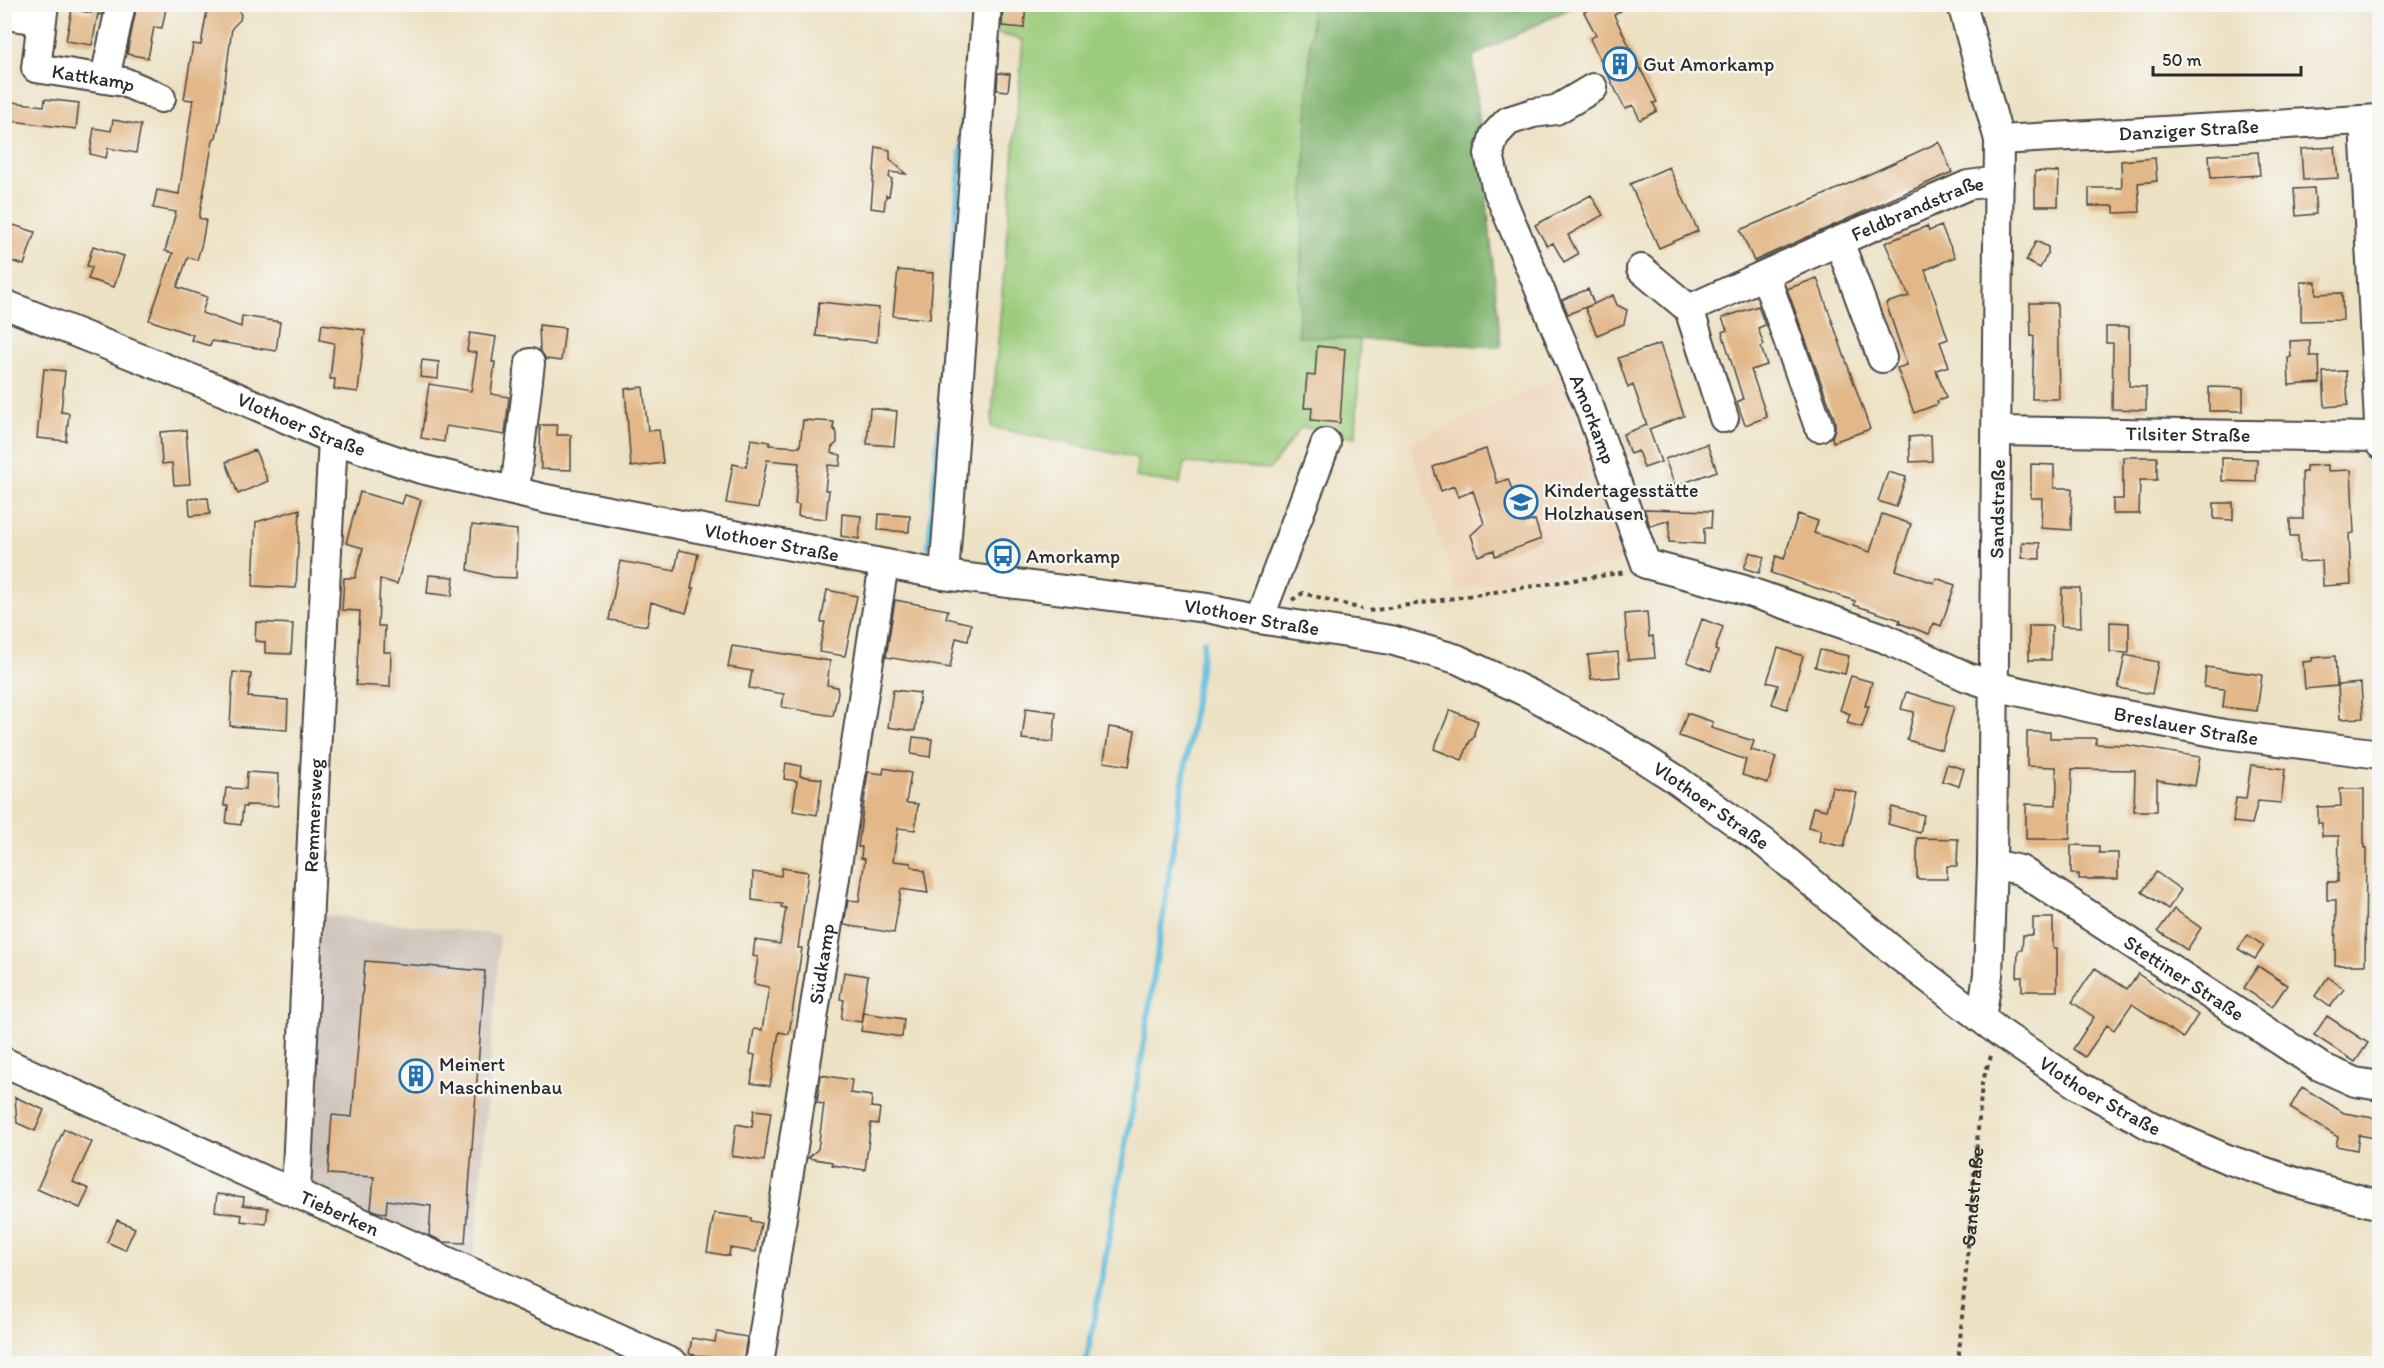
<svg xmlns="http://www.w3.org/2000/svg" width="2384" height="1368" viewBox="0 0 2384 1368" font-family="Itim,sans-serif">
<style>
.built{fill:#efd6bb}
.industrial{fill:#cdc2b9}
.green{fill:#9bcc7b;stroke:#637c53;stroke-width:1.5}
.forest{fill:#7cb06b;stroke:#546e4b;stroke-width:1.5}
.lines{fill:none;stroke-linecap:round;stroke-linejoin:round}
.stream{stroke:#5fbddd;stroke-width:6}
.building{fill:#e3b787}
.minor-casing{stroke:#484642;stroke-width:32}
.path{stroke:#484642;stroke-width:4;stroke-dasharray:4.5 4.5;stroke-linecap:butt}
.minor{stroke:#fff;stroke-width:28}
.labels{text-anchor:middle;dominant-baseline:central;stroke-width:5;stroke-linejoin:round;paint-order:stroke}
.poi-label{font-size:20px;fill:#2b2b2b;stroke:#f6f6f2;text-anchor:start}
.street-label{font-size:20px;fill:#2b2b2b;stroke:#f6f6f2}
</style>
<rect width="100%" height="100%" fill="#f6f6f2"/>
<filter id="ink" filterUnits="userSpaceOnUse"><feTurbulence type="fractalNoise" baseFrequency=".0167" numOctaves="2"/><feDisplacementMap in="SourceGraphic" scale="12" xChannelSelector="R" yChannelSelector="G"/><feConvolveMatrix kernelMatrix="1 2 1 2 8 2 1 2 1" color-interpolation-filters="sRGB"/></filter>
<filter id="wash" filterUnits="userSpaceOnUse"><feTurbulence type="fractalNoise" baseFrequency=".008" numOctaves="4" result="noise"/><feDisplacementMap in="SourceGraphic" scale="24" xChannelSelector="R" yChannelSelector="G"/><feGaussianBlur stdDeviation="1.35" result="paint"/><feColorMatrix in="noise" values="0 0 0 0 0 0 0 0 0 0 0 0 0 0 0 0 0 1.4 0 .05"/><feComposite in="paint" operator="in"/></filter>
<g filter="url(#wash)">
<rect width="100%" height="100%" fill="#ede1c3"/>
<path class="built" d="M1567,373l70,187 -181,30 -47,-147z"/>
<path class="industrial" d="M314,914l186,21 -26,329 -167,-75z"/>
<path class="green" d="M994,5h318l-14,331 62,4 -4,97 -55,-10 -31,42 -86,-6 -4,21 -44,-7 1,-19 -146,-31 32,-387 -31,-8z"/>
<path class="forest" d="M1312,5h265l-104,51 28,291 -203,-11z"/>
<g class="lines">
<path class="stream" d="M946,342l21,-259
M929,546l16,-185
M1086,1364l55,-302 63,-421"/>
</g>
<g id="blocks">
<path class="building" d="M92,4h12l-2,11 -4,-1 -6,31 -26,-4 6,-32 19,4z
M137,4h30l-5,24 -8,-1 -6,31 -21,-4z
M208,4h28l5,11 -1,5 -8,8 -12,91 -4,18 -3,3 -14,78 7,2 -4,23 -5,17 -9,-3 -11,30 30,10 -5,16 39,14 1,-11 38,6 -4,29 -64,-10 -2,5 -19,-6 2,-5 -44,-15 24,-67 -8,-2 11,-39 -23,-4 4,-18 22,4 14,-94 -9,-1 9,-55 8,1z
M1003,4h23l-2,24 -22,-2z
M1599,4h33l-18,11 43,87 -4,1 4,8 -17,9 -7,-15 -8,4 -35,-70 6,-4 -12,-23z
M998,73l12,1 -2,17 -11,-1z
M45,99l34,4 -3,26 -72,-9v-19l40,5z
M113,120l28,5 -5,28 -28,-5 -2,10 -16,-4 4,-26 17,3z
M1939,142l13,30 -198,89 -14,-31 84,-35z
M876,147l14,3v9l16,15 -16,-2 -1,6 3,1 -3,17 -3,-1 -2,15 -13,-2z
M2335,147l3,31 -35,2 -2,-31z
M2258,152l2,23 -49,3 -2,-23z
M2155,158l2,23 -19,2 2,29 -26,1v-7h-25v-18h33l-1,-27z
M1669,167l29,64 -39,17 -29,-64z
M2035,171l24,1 -1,34h-23z
M2314,188l2,26 -20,2 -2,-27z
M1591,195l12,20 -35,20 10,19 -14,8 -11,-19 -6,3 -12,-21z
M4,222l31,10 -11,33 -20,-6z
M1927,226l2,5 12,-5 14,31 -30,13 23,69 -8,3 9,24 -13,4 10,28 -9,3 1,3 -24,9 -17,-45 10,-3 -21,-62 23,-7 -24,-53z
M2036,241l12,6v6l-8,15 -14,-7z
M93,246l31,10 -10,31 -26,-8 4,-12 -5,-1z
M898,270l35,3 -3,46 -37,-3z
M1817,278l53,151 -37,13 -1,-5 3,-8v-8l-48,-132z
M2301,282h15v12l26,-1 1,27 -42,1z
M1588,289l6,15 -26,10 -6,-14z
M1613,295l4,10 10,5 -3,14 -27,11 -12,-27z
M819,302l60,6 -2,34 -61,-6z
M2030,303h27l2,96h-27l2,-63h-3z
M1758,306l7,19 -7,3 6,17 -3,2 6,18 -16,5 16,47 -22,8 -8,-23 6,-3 -21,-67 5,-2 -5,-12z
M322,324l43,6 -7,62 -24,-3 1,-10h-5l4,-36 -14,-3z
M539,325l26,3 -4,33 -15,-2 -6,-9z
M2106,327h23v59l17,1v23l-34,-1 1,-66h-7z
M470,333l26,4 -4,25h3l-4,32 18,3 -4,38 -59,-9 -2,16 -23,-4 8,-54 42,7 6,-38 -10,-2z
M2310,340v16h9l1,27 -31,2 -1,-27 3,-1 -1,-16z
M1660,344l24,72 -35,13 12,33 -17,6 -6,-17 -8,3 -7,-20 24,-9 -14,-40 -5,3 -10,-30z
M1317,346l28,3 -5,74 -29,-3 1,-12h-8l3,-33 8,1z
M422,360l17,2 -1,17 -18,-2z
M44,369l21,2 -4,41 8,1 -3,28 -29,-3z
M2346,371l2,34 -23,2 -2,-35z
M643,387l5,44 11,-1 4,33 -32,4 -6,-78z
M2209,387l34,1v23h-34z
M870,408l27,3 -3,35 -27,-2z
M803,420l31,2 -1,6 4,5v10l-5,4 -1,6 10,2 -1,11 -12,-1 -3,25h4l-3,29 -28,-3 1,-11 -4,-1 4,-41 -32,-3 -9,48 -32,-5 7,-39 13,3 5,-28 19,3 -1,3 31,2z
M540,425h17v10h14v35l-30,-1z
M186,430l4,54 -16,1 -2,-22 -10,1 -2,-32z
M1931,435l1,26 -22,1 -1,-25z
M1707,444l10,27 -42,15 -10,-27z
M1486,449l11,34 11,-4 16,44 11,-3 6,19 -46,17 -1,-6 -16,6 -7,-21 13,-12 -11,-32 -15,6 -4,-11 -13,5 -8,-24z
M255,450l13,31 -30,13 -12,-32z
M2123,457h34v23h-17l-1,34h-26v-15h10z
M2222,458l35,1 -1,23 -34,-1z
M2031,464l23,1v23h18l-1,42 -30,-2 1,-30h-11z
M2328,465v6l23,-1 3,63 -5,1 2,50 -28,2 -1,-25 -23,1 -1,-26h-8v-17h13l-1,-47h4v-6z
M1888,472l18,5 -10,30 -18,-6z
M360,492l42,12 3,-9 16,5 -24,84 -17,-5 -2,47h7l-1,26h7l-1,35 -34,-2 4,-74 -18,-1 2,-32h11l8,-30 -17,-5z
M208,498l2,16 -20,2 -1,-17z
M2214,503h19v17l-19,-1z
M300,509l-4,79 -43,-2 3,-64z
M1644,509l68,2 -1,17h-7v16l-35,-2 1,-22 -20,6z
M842,514l19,2 -2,23 -18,-3z
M879,514l31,2 -1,16 -31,-2z
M1798,514l20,7 -4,12 56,19 12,-38 29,10 -15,46 38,13 2,-5 19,7 -14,41 -7,-3 -5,11 -30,-11 1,-3 -46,-15 1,-4 -84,-28 5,-17 8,3z
M472,525l45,5 -1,48 -23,-1 -25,-7z
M2022,542l18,1v16l-18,-1z
M679,550l19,4 -7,34h3l-8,25 -35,-11 -4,24 -38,-6 11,-59 55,10z
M1750,552l14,5 -5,16 -15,-5z
M429,575l25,2 -2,19 -25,-3z
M2062,588h18l1,39 -20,-1z
M827,590l30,6 -12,60 -26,-4 6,-30h-4z
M895,600l53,10 -2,8 25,6 -3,17 -12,-3 -6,30 -64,-11z
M1647,612l2,25 4,-1 2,22 -27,2 -3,-46z
M1702,619l21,8 -8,23 3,1 -7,20 -24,-9z
M256,622l37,2 -2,30 -26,-1v-11l-10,-1z
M2110,622l19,1v30l-19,-1z
M2029,626h23l-1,34h-22z
M732,646l98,15 -3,24 10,2 1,5 -5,24 -51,-9 2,-13 -35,-6 3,-17 -24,-4z
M1778,648l25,8 -16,53 -15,-5 6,-19 -11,-3z
M1820,650l29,6 -4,18 -30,-7z
M1618,652l2,25 -29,2 -3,-24z
M2125,655l33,7 -6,32 -34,-6z
M2335,656l2,30 -32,3 -2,-27 9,-1v-3z
M2206,667l56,8 -5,36 -34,-4 2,-18 -21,-2z
M233,672l18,2 -3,23 40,3 -1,30 -57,-4z
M1851,676l21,6 -7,24h4l-7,21 -15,-4 3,-9 -10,-4z
M2361,683l2,35 -23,1 -2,-34z
M893,690l27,3 -5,38 -27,-4z
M1906,692l48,14 -12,44 -35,-10 7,-28 -13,-3z
M1026,708l30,4 -3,30 -31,-3z
M1450,710l28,11 -4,12v4l-4,4 -8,19 -28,-11z
M1687,713l26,9 -2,6 43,13 -3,9 25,7 -8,26 -26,-8 4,-15 -67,-24z
M1109,727l26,4 -6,35 -25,-4z
M2027,732h23v6h46v6l31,1 73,12 -5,29 -38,-6v31h-23l1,-41 -63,-1 -2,70h-44v-35l30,1 1,-19 -1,-19 -29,-1z
M913,737l19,2 -2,18 -19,-3z
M786,763l15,3 -1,10 22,3 -5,36 -24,-4 4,-30 -13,-2z
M1947,764l17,5 -5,17 -17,-5z
M2251,765l34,4 -4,34 -23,-2 -6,23 -19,-2 3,-24 10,1z
M884,768l27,5 -5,30 12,1 -3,26 -17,-2 -5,33 18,2v3l13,5 4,22 -27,-4 -7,44 -50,-8 4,-25 11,1 6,-42 -4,-1 1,-11h-4l10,-75 15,2z
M247,772l32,2 -1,32 -32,-1v2h-3l-2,18 -15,-2 2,-17h-4l2,-18 20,1z
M1832,787l25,6 -13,54 -25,-6 2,-11 -13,-3 5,-20 13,3z
M2340,789h24v59h2l-1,117h-30l1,-65h-9v-18h11l1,-46h-17v-13h-4v-16l23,-1z
M1892,807l32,8 -4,18 -32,-9z
M1917,838l41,1 -1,27h-10v13h-30z
M2071,845l28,1v7h19v26h-39v-5h-8z
M782,868l26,4 -10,76h4l-13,86 -10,-2 -9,54 -19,-3 4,-28 -5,-1 4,-25 8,1 7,-43 -15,-3 4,-27 -5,-1 2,-16 25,4 6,-36 -5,-1 1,-3 -30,-4 1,-28 28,4z
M2156,872l25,18 -13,19 -26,-17z
M2174,909l27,19 -14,22 -29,-19z
M2033,918h20v30h4v43h-35v-14h-5l1,-26 4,-1 1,-15h10z
M2248,935l16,11 -9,13 -17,-10z
M365,961l120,10 -20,272 -22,-1 -14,-7 2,-29 -44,-6 -1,13 -8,-1 -7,-3 3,-32 -46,-3 4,-59 20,2z
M2258,966l29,19 -15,22 -28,-19z
M2095,968l32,21 11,-15 60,41 -15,23 -51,-34 -18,26 -7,-5 -22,32 -12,-8 21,-32 -22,-15z
M844,972l24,4 -7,46 -20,-3 3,-19 -4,-1z
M2328,977l16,12 -14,18 -15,-11z
M864,1013l40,6 -2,18 -41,-6z
M2327,1016l41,27 -13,19 -41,-27z
M821,1075l31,5 -2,13 22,3 -1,11 9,1 -2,16 -7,-1 -6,47 -33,-5v-3l-24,-4 10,-9 6,-45 -7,-1z
M2302,1087l42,26 35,6v20l-20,-4 -2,15 -21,-4 2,-9 -48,-29z
M15,1097l29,13 -9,21 -18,-8z
M754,1110l17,2 -7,49 -32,-5 4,-32 16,3z
M64,1129l28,13 -19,40 16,7 -9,19 -43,-19z
M217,1194l27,3 -1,8 25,3 -2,16 -25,-3 1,-6 -27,-4z
M714,1213l37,5v3l10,2 -5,29 -26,-4 -1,8 -22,-4z
M117,1220l18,8 -10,22 -18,-8z
M717,1332l30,5 -4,27h-16l1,-4 -39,-6 3,-16 23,4z"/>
</g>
</g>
<g filter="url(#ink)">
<use href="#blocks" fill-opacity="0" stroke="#484642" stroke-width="1.5"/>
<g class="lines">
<defs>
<g id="minor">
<path id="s2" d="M44,4l-8,64 88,14 37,16"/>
<path d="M1962,4l37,136 -7,724 -4,111 -7,43"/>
<path d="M4,15l37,5"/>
<path d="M105,78l16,-74"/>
<path id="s3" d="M1593,88l-37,22 -23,3 -25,8 -14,15 -5,18 7,32 94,223 56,155 95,25 143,49 83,39 28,9 105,24 124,24 156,20"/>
<path d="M2364,121l16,323"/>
<path id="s4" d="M1999,140l381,-21"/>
<path d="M1641,269l48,40"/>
<path d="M1765,275l54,152"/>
<path id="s5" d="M4,304l221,88 108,47 88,30 125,30 398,76 263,33 52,11 132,21 66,19 75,36 82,45 60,38 92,66 132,111 101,77 82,55 70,39 76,33 71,24 82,22"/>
<path id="s6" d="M1882,358l-43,-117 129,-56 31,-4"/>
<path d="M1724,418l-35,-109 150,-68"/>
<path id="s7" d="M1998,431l381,6"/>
<path d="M515,491l15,-128"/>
<path d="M944,575l43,-571"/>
<path d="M1259,619l67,-176"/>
<path id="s8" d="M1992,864l28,6 299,196 36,16 25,4"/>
<path id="s9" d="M4,1062l257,117 35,14 378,171"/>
<path id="s10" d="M296,1193l19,-422 18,-332"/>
<path id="s11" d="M759,1364l125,-800"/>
</g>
</defs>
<use href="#minor" class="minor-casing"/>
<g class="path">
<path d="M1292,600l11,-7 59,16"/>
<path d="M1369,611l257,-39"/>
<path id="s1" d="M1958,1364l24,-281 10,-30"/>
</g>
<use href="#minor" class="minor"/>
</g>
</g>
<defs>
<symbol id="building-ring" viewBox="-11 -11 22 22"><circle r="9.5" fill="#f6f6f2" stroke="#1f6fb2" stroke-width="1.5"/><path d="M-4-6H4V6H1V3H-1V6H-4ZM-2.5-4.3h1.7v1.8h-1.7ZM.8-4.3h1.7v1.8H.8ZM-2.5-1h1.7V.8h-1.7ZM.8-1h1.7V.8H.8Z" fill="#1f6fb2"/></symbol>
<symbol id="school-ring" viewBox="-11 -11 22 22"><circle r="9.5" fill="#f6f6f2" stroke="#1f6fb2" stroke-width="1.5"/><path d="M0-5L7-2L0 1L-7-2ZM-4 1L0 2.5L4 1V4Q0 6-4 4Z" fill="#1f6fb2"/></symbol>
<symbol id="bus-ring" viewBox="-11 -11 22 22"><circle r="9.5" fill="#f6f6f2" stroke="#1f6fb2" stroke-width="1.5"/><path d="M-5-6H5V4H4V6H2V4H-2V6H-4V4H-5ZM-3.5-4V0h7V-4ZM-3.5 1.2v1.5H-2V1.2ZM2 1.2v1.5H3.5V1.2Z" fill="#1f6fb2"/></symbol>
</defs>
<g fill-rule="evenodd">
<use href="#building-ring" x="1601" y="45" width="38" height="38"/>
<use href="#school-ring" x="1502" y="483" width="38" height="38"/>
<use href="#bus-ring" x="984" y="537" width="38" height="38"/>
<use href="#building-ring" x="397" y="1057" width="38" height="38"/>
</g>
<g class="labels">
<g class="poi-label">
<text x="1643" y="64">Gut Amorkamp</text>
<text x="1544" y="490">Kindertagesstätte<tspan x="1544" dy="23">Holzhausen</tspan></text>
<text x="1026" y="556">Amorkamp</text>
<text x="439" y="1064">Meinert<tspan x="439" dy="23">Maschinenbau</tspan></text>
</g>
<g class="street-label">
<text stroke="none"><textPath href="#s2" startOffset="123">Kattkamp</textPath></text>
<text stroke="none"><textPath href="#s4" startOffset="190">Danziger Straße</textPath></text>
<text stroke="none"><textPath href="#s6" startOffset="210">Feldbrandstraße</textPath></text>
<text stroke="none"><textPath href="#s3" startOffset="417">Amorkamp</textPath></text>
<text stroke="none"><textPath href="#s5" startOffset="321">Vlothoer Straße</textPath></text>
<text stroke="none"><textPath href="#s7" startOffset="190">Tilsiter Straße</textPath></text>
<text transform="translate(1997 509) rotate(-89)">Sandstraße</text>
<text stroke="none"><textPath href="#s5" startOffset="807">Vlothoer Straße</textPath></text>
<text stroke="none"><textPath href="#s5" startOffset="1293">Vlothoer Straße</textPath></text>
<text stroke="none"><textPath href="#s3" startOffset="1137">Breslauer Straße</textPath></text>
<text stroke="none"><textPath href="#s5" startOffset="1797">Vlothoer Straße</textPath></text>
<text stroke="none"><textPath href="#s10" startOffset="378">Remmersweg</textPath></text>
<text stroke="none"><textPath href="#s11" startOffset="405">Südkamp</textPath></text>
<text stroke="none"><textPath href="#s8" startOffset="225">Stettiner Straße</textPath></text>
<text stroke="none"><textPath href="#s5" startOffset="2283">Vlothoer Straße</textPath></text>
<text stroke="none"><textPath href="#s1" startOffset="168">Sandstraße</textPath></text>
<text stroke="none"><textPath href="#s9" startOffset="368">Tieberken</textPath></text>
</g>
</g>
<rect width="2384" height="1368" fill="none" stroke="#f6f6f2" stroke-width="24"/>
<path d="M2153 66v9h148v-9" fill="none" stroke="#2b2b2b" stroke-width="3"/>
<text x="2162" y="66" font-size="18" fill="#2b2b2b" stroke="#f6f6f2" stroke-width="4.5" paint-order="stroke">50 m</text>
</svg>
